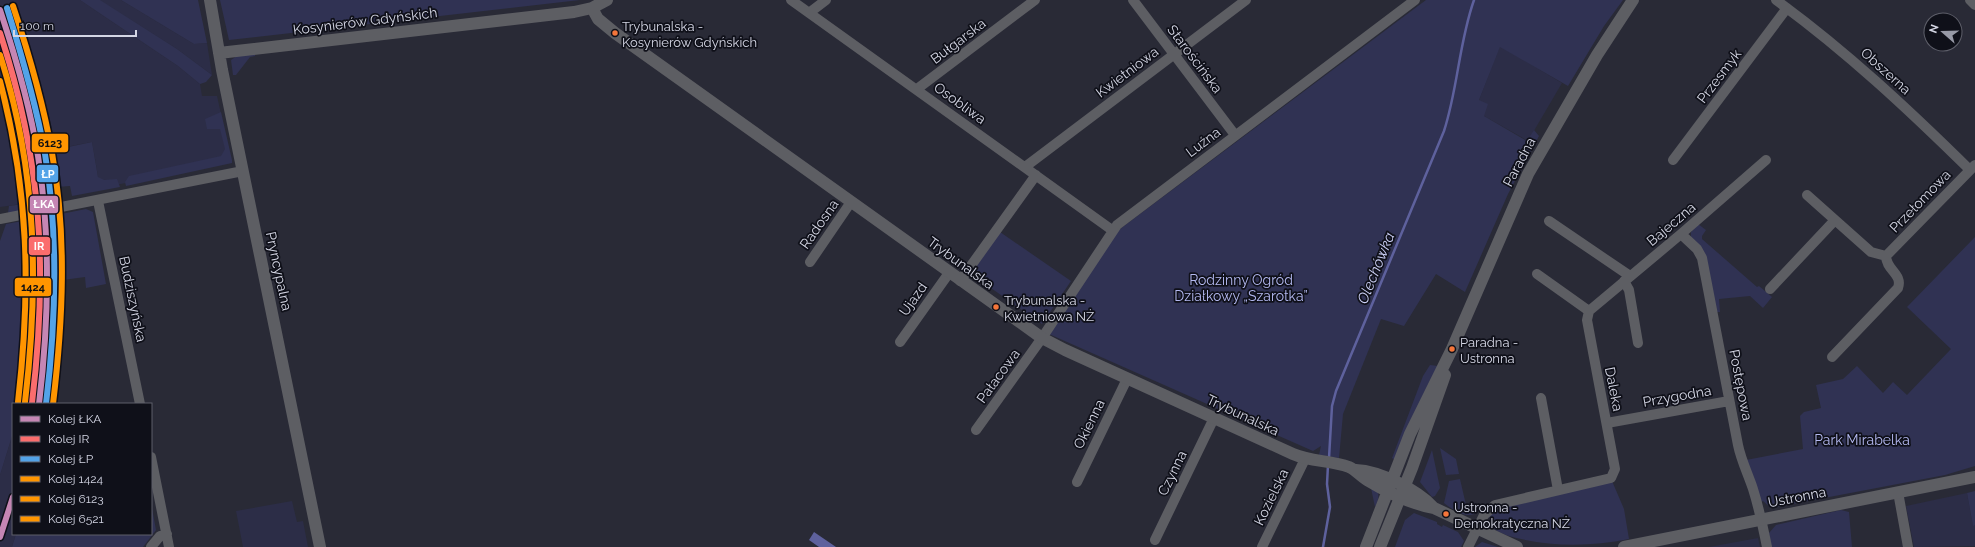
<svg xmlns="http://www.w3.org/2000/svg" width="1975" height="547" viewBox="0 0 1975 547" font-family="Raleway,sans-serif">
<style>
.built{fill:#2c2d47}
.green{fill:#303253}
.water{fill:#5e619d}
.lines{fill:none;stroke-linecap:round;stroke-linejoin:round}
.stream{stroke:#5e619d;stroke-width:2.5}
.minor{stroke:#5d5e63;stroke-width:10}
.tertiary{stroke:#5d5e63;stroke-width:12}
.rail-1-casing{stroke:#0f1019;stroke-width:9}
.rail-2-casing{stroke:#0f1019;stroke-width:9}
.rail-3-casing{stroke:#0f1019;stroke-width:9}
.rail-4-casing{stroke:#0f1019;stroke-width:9}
.rail-5-casing{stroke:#0f1019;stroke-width:9}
.rail-6-casing{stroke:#0f1019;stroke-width:9}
.rail-1{stroke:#c586b4;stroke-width:6}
.rail-2{stroke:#fb6d6d;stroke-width:6}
.rail-3{stroke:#53a3e8;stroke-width:6}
.rail-4{stroke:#ff9500;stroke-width:6}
.rail-5{stroke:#ff9500;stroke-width:6}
.rail-6{stroke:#ff9500;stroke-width:6}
.bus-dot{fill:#f5763a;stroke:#0f1019;stroke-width:1.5}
.labels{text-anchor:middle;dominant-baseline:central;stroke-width:3.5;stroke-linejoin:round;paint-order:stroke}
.bus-label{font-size:13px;fill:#d4d6e4;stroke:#0f1019;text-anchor:start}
.street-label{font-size:14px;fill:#d4d6e4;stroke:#0f1019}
.park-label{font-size:14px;fill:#b4b9f1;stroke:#0f1019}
.water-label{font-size:15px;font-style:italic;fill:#cbcff5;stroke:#0f1019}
.line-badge{stroke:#0f1019;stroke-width:1.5}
.badge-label{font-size:11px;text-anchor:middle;font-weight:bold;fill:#fff}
.pale-badge-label{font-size:11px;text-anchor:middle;font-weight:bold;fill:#111}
</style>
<rect width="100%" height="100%" fill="#292a36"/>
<path class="built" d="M0,0h80l98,66 22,18 2,12h15l14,63 -2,4 -129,25 -8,-46 -36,7 -9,-43 7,44 4,49 -58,8z
M99,0h22l73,44 13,-1 5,32 -35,-26z
M1500,46l62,37 -34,58 -44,-25 -5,-16z
M61,219l2,67 -15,118h-30l16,-115 -8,-64z
M13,433v101h3l-4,13h-12v-72z
M1967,493l6,32h2v21l-61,1 -8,-41z
M292,501l5,21 6,-1 5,26h-65l-7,-36z
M1758,538l2,9h-51z"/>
<path class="green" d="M80,0h20l77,49 35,26 -6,7 -6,2 -22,-18z
M121,0h77l9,43 -13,1z
M220,0h360l-351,40z
M1426,0h197l-19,26 -36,60 -68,-39 -21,53 9,4 -4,12 43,25 7,-11 5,6 -31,58 -43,98 -29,-18 -32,52 -23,-7 -38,95 -4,44 -20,-3 2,-9 -8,5 -264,-117 67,-102z
M255,52v4l-5,1 -14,18h-3l-2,-15 6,-4z
M221,112l11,48v3l-106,23 -1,-4 4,-6 92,-20 4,-7 -5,-20h-13l-2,-10z
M92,142l6,35 6,3 13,-1 3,8 -48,9 -2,-10 -13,1 -3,-37z
M37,202v6l-29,5 1,-7z
M86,209l7,3 13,72 -20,4 -1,-11 -22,3 -2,-60 -10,1v-5z
M39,218v5l-13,2 8,64 -16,115h-5v29l-13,42v-234l6,-17z
M1698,224l8,6 -4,6v3l55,48 2,-1 13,11 -9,11 -13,-12 -31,3 1,13h-4l-25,-75v-5z
M1000,232l71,49 -29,43 -71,-50z
M1975,237v229l-30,9 -174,33 -8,-7 -2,1 -15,-42 57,-11 -3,-33 4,-4 17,-4 -5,-23 27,-6 14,-13 26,27 10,-11 14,13 44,-46 -44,-42z
M63,286l-9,118h-6z
M1430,365l8,1 -43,94 -3,-2 31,-82z
M1440,448l16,11 3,15 -13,1z
M1432,450l8,38 -5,8 -3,1 -12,-15z
M1460,479l6,26 9,-2 4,7c-9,12 -26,0 -35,-7l5,-22z
M1612,481l12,28 5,30c-40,8 -81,8 -120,-3 -8,-3 -15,-5 -20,-13l2,-5 -3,-1 14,-10z
M1371,488l6,2c3,7 1,11 -2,17z
M1975,491v34l-2,1 -6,-33z
M151,503l5,27 -13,17h-131l4,-13h135z
M1841,510l8,2 3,35h-81l-2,-14 7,-8z
M1414,513l23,9v2l5,3 1,-2 15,7 6,9 -3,6h-66l10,-27z
M1482,542l16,5h-23z"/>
<path class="water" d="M814,532l22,15h-17l-10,-7z"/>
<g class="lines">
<path class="stream" d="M1329,458l3,-52 4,-15 108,-260c14,-43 15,-89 30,-131
M1323,547l7,-40 -3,-23 1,-19"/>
<path class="minor" d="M791,0l321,230
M1133,0l102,135
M1776,0c70,51 132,109 194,170
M1970,0l5,5
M809,13l17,-13
M917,89l118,-89
M1673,160l114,-152
M1025,167l221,-167
M1807,195l64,57 15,4c0,14 17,18 12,32l-66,69
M98,201l42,203
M0,219l243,-48
M1549,221l81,55
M1681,234l16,15 5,9 36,187c3,15 10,29 15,44 6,19 10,38 14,58
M1886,256l89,-91
M810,262l41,-60
M1537,274l52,37
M960,281l76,-106
M1624,281l5,9 9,53
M1770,289l65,-69
M900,342l49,-69
M1541,398l17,92
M1607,423l122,-22
M976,430l66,-92 75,-113 298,-225
M151,457l18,90
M1077,482l50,-103
M1898,492l10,55
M1155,540l59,-122
M151,547l9,-11 7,-2
M1262,547l43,-88
M1468,547l16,-32 11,-10 116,-27 4,-9 -28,-149 2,-9 92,-77 85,-74"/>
<path class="tertiary" d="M210,0l12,70 98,477
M592,8l6,11 17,14 427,305 23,12 228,104c18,8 38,6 56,13 7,3 11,9 18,13 20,12 43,24 67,28l83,39
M219,53l355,-41 18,-4 15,-8
M1356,470c24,1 61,20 77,37
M1366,547l44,-113 42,-85 76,-175 69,-119 36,-55
M1380,547l32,-79 33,-93
M1624,547l351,-70"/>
<defs>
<path id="rail-1" d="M0,10c16,48 30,96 38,146 13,83 11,165 1,248
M0,537l13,-40"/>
<path id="rail-2" d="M0,33c42,127 48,238 32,370"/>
<path id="rail-3" d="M7,8c15,48 29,96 38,146 14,83 11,167 1,250"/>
<path id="rail-4" d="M0,55c37,114 39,230 25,347"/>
<path id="rail-5" d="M13,6c16,48 30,96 39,147 15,83 11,167 1,251"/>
<path id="rail-6" d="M0,81c29,111 31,207 18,321"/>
</defs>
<use href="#rail-1" class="rail-1-casing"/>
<use href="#rail-2" class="rail-2-casing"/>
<use href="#rail-3" class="rail-3-casing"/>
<use href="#rail-4" class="rail-4-casing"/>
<use href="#rail-5" class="rail-5-casing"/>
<use href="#rail-6" class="rail-6-casing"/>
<use href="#rail-1" class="rail-1"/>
<use href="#rail-2" class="rail-2"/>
<use href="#rail-3" class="rail-3"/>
<use href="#rail-4" class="rail-4"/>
<use href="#rail-5" class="rail-5"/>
<use href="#rail-6" class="rail-6"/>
</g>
<g class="bus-dot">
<circle cx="615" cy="33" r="3.5"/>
<circle cx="996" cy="307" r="3.5"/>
<circle cx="1452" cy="349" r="3.5"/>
<circle cx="1446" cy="514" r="3.5"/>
</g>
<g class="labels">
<g class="bus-label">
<text x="622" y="26">Trybunalska -<tspan x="622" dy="16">Kosynierów Gdyńskich</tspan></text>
<text x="1004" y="300">Trybunalska -<tspan x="1004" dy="16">Kwietniowa NŻ</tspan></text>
<text x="1460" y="342">Paradna -<tspan x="1460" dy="16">Ustronna</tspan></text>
<text x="1454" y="507">Ustronna -<tspan x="1454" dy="16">Demokratyczna NŻ</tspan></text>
</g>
<g class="street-label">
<text transform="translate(365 21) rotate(-7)">Kosynierów Gdyńskich</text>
<text transform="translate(958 41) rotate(-37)">Bułgarska</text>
<text transform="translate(1195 59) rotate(53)">Starościńska</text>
<text transform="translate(1886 71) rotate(42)">Obszerna</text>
<text transform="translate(1127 72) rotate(-37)">Kwietniowa</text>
<text transform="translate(1719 76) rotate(-53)">Przesmyk</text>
<text transform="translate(960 103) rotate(36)">Osobliwa</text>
<text transform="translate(1203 142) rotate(-37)">Luźna</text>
<text transform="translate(1519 162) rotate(-62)">Paradna</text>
<text transform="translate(1920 201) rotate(-46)">Przełomowa</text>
<text transform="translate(819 224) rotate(-55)">Radosna</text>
<text transform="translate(1671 224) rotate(-40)">Bajeczna</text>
<text transform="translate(961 263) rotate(36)">Trybunalska</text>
<text transform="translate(279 271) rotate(78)">Pryncypalna</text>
<text transform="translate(133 299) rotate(78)">Budziszyńska</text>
<text transform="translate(913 299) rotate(-55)">Ujazd</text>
<text transform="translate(998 376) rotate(-54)">Pałacowa</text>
<text transform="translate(1741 385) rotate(79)">Postępowa</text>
<text transform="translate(1614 389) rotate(79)">Daleka</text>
<text transform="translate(1677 396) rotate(-10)">Przygodna</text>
<text transform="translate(1243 415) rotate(25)">Trybunalska</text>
<text transform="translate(1089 424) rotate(-64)">Okienna</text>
<text transform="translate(1172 473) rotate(-64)">Czynna</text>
<text transform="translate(1271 497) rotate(-64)">Kozielska</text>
<text transform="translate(1797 497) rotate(-11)">Ustronna</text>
</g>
<g class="park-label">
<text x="1241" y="280">Rodzinny Ogród<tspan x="1241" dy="16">Działkowy „Szarotka”</tspan></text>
<text x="1862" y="440">Park Mirabelka</text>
</g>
<g class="water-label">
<text transform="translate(1376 268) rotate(-68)">Olechówka</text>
</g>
</g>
<g class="line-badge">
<rect x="31" y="133" width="38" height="20" rx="4" fill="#ff9500"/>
<rect x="36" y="164" width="23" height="19" rx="4" fill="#53a3e8"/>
<rect x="29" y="195" width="30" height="19" rx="4" fill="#c586b4"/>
<rect x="28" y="236" width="23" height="20" rx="4" fill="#fb6d6d"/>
<rect x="14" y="277" width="38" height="20" rx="4" fill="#ff9500"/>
</g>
<g class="badge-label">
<text x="48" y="178">ŁP</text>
<text x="44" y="208">ŁKA</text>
<text x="39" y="250">IR</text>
</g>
<g class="pale-badge-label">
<text x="50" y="147">6123</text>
<text x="33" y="291">1424</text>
</g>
<rect x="12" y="403" width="140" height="132" fill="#0f1019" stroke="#5e5f6a"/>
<rect x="20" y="416" width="20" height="6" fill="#c586b4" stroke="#5e5f6a"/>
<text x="48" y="423" font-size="12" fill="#d4d6e4">Kolej ŁKA</text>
<rect x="20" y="436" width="20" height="6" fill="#fb6d6d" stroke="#5e5f6a"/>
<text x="48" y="443" font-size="12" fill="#d4d6e4">Kolej IR</text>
<rect x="20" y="456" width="20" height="6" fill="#53a3e8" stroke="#5e5f6a"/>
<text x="48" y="463" font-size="12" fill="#d4d6e4">Kolej ŁP</text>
<rect x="20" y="476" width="20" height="6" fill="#ff9500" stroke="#5e5f6a"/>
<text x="48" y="483" font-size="12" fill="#d4d6e4">Kolej 1424</text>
<rect x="20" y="496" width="20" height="6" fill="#ff9500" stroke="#5e5f6a"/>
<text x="48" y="503" font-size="12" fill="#d4d6e4">Kolej 6123</text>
<rect x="20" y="516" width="20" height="6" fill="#ff9500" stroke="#5e5f6a"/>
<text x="48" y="523" font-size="12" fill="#d4d6e4">Kolej 6521</text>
<g transform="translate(1943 32) rotate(290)"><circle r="19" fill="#0f1019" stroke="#5e5f6a"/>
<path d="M0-3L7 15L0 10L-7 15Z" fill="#989aa7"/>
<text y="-6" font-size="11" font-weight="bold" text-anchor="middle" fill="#d4d6e4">N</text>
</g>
<path d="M14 30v6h122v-6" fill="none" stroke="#d4d6e4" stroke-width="2"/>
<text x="20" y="30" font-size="12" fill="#d4d6e4" stroke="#0f1019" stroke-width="3" paint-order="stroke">100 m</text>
</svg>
